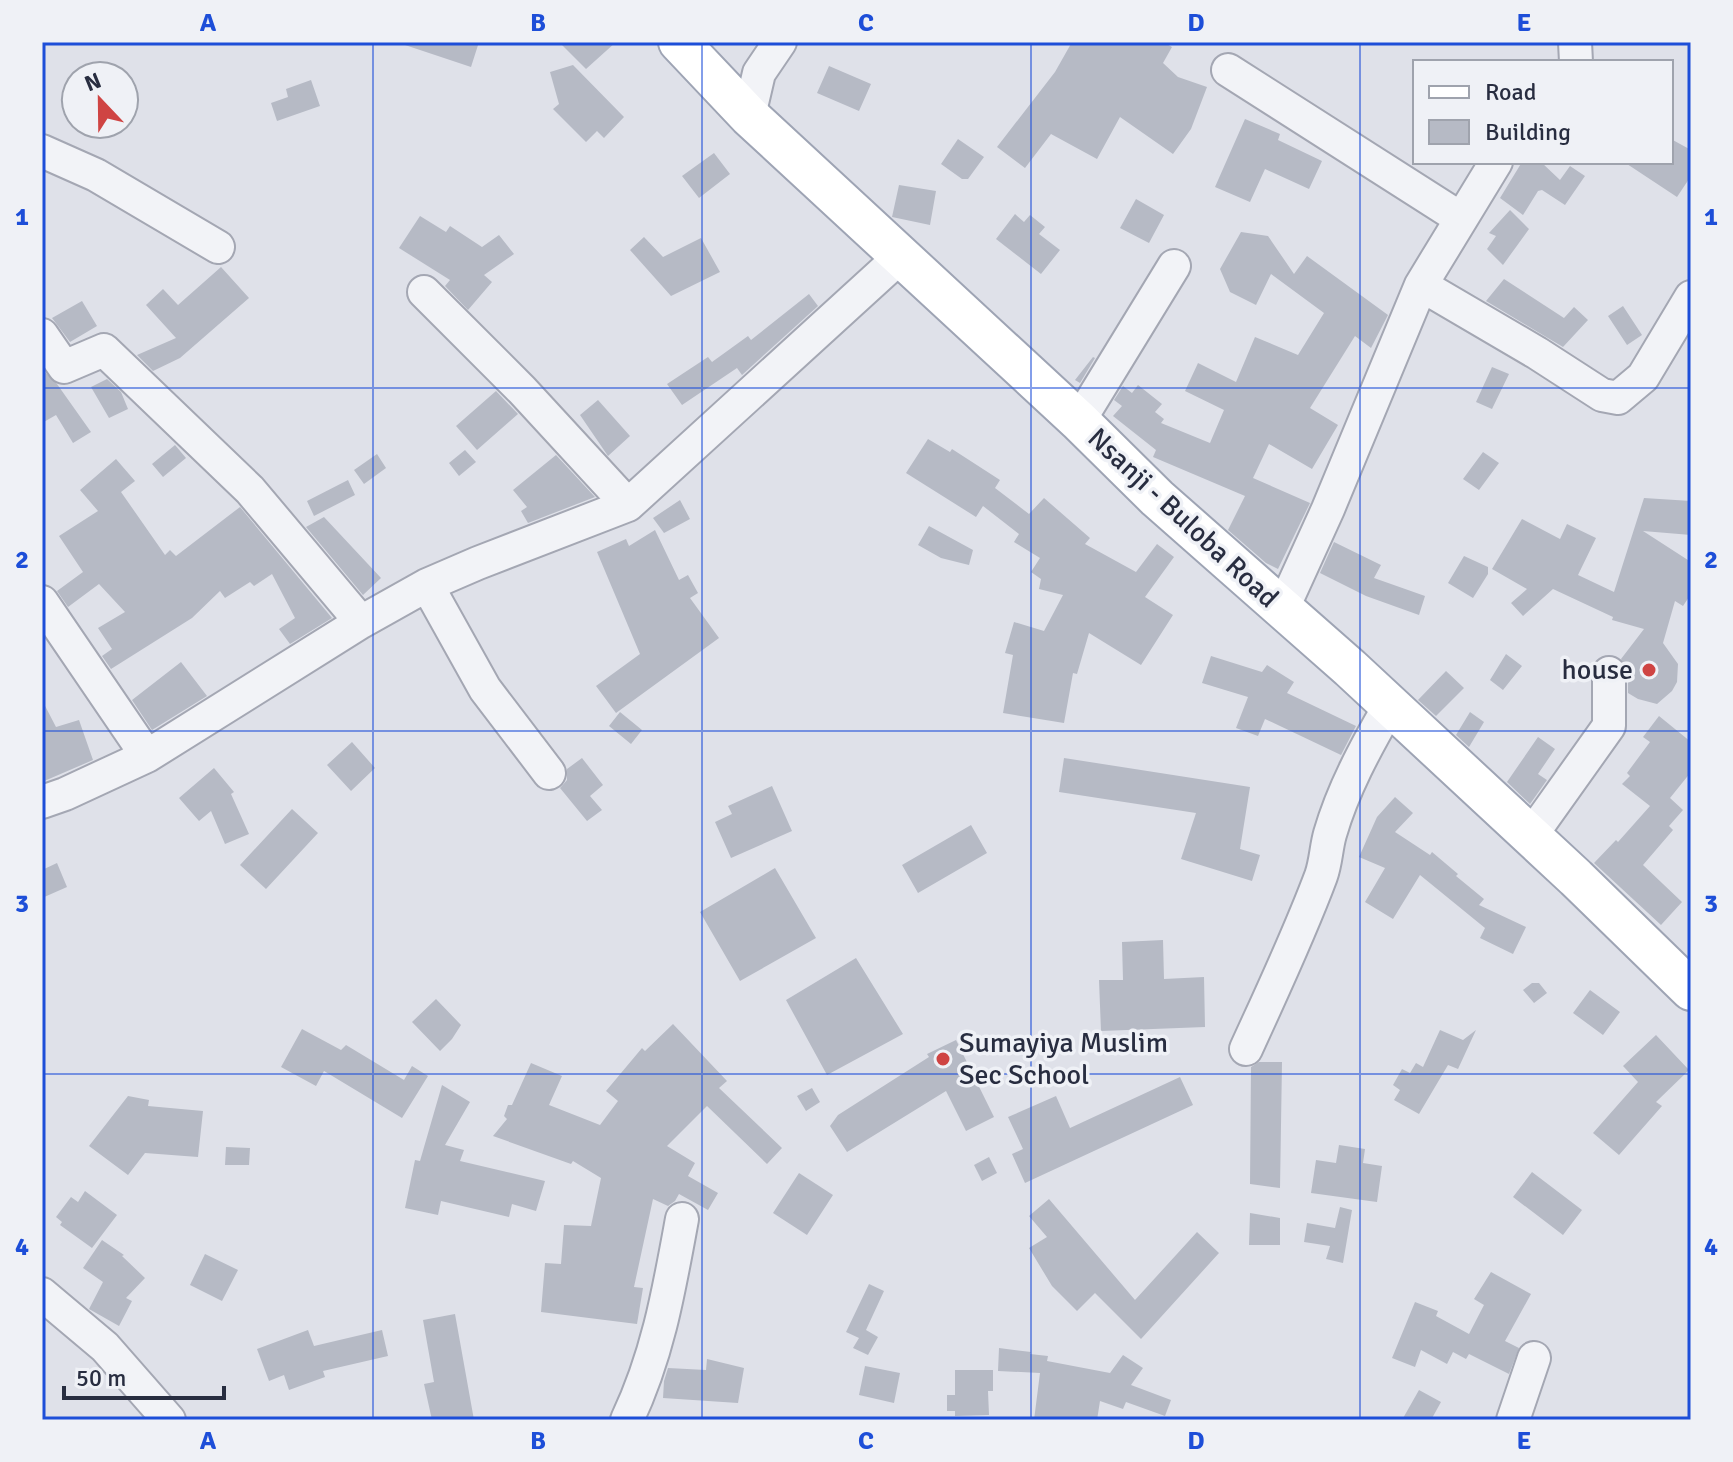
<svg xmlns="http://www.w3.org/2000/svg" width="1733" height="1462" viewBox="0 0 1733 1462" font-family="Signika,sans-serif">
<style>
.building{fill:#b6bac5}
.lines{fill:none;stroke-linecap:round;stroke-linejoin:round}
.minor-casing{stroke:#a4a7b3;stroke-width:36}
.major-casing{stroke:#9ea4b4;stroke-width:44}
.minor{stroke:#f2f3f7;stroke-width:32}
.major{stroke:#fff;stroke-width:40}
.grid{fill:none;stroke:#1d4ed8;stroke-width:2;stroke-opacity:0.55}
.poi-dot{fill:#cf4443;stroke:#eff1f6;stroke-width:3}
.labels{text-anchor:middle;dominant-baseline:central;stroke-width:7;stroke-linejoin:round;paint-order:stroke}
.street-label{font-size:28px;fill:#282d40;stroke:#eff1f6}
.poi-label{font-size:28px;fill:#282d40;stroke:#eff1f6;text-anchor:end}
.neatline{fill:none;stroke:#1d4ed8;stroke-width:3}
.grid-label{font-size:26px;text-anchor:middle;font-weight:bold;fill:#1d4ed8}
</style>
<rect width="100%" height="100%" fill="#dfe1e9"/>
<path class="building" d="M406,42h73l-8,25 -66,-22z
M559,42h57l-30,27z
M1072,42h91l9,5 -9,16 15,14 29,10 -16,42 -18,25 -53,-37 -23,42 -46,-25 -26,34 -28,-21 58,-75z
M573,65l51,52 -20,21 -7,-7 -11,11 -33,-33 6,-5 -9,-32z
M829,66l42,18 -12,27 -42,-18z
M311,80l9,26 -43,15 -6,-18 17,-6 -2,-8z
M1245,119l35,15 -2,6 44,21 -13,28 -44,-20 -15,33 -35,-15z
M958,139l26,18 -16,22h-6l-21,-15z
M1671,139l20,11v26l-14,21 -53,-35h47z
M714,153l16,21 -31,24 -17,-22z
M1522,162h19l19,18 10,-14 15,10 -20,29 -23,-15 -4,1 -15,24 -23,-17z
M899,185l37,6 -6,34 -38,-8z
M1136,199l28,16 -15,28 -29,-15z
M1510,210l19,19 -26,36 -16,-16 9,-13 -7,-3z
M1015,214l9,8 6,-7 15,12 -6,7 21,16 -19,24 -45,-35z
M420,216l26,16 4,-6 32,21 17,-12 15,19 -30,21 8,7 -24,28 -23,-24 5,-6 -51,-32z
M1241,232l27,4 26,38 13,-18 81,59 -17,33 -16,-12 -45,72 28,17 -26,44 -43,-25 -16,34 57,25 -32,66 -12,-6 -38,-33 17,-34 -92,-39 3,-7 -43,-34 9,-10 -8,-6 9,-14 9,7 6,-8 24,19 -7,8 9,7 -3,4 49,20 14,-33 -39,-19 13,-28 38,19 19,-45 43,18 26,-42 -53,-39 -15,31 -26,-13 -10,-23z
M644,237l19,20 38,-19 19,34 -49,24 -41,-46z
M221,267l28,31 -69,60 -27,13 -16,-16 39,-17 -30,-33 17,-16 15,16z
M1504,279l60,39 10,-11 14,13 -25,27 -77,-46z
M809,294l9,12 -76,69 -5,-7 -55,37 -15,-21 41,-27 4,5 36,-26 3,4z
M82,301l15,25 -27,16 -18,-24z
M1623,306l19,29 -15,10 -19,-29z
M1093,357l2,1 -15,25 -5,-3z
M1492,367l17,7 -17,35 -16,-7z
M42,369l15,15 34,48 -18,11 -17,-28 -14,8z
M107,379l14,13 7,17 -19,9 -18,-31z
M496,391l22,23 -41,36 -21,-24z
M598,400l32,36 -22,20 -28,-41z
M928,439l22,13 2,-3 48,31 -5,8 34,26 15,-16 46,40 -5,6 51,28 21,-28 17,13 -29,40 28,18 -32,50 -52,-32 -12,41 -4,-1 -9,50 -61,-10 10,-58 -8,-2 9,-31 30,9 19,-36 -24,-6 2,-10 -10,-7 9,-14 -26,-16 5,-8 -36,-28 -7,11 -70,-44z
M175,445l11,13 -23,19 -11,-13z
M465,450l11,12 -17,14 -10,-13z
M1483,452l16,11 -20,27 -16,-11z
M377,454l9,14 -22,16 -10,-14z
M556,455l39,42 -67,26 -7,-12 6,-4 -14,-17z
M116,459l19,22 -14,11 44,63 5,-5 6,6 64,-49 92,111 -42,26 -11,-15 16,-11 -23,-44 -18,12 -4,-4 -25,16 -5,-7 -28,27 -81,51 -9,-13 10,-7 -14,-21 27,-16 -26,-28 -31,23 -11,-16 26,-19 -24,-36 39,-25 -18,-21z
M348,480l7,15 -41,21 -7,-15z
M1644,498l47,3v34l-48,-4 48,31v32l-8,12 -8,-5 -12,42 15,21 -1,18 -5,9 -15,13 -19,-5 -10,-6v-21l-7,-13 23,-30 -32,-9 1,-3 -60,-28 -30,27 -12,-13 16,-14 -35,-20 30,-50 38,20 7,-15 29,14 -18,37 36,17z
M680,500l10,19 -26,14 -11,-15z
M324,517l57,61 -18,17 -57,-68z
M929,526l44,24 -4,15 -28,-7 -23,-13z
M655,530l24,50 9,-5 10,18 -8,5 29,40 -103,75 -20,-27 44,-32 -43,-102 29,-13 3,7z
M1334,542l47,23 -7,13 51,18 -6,19 -53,-19 -46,-23z
M1464,556l24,11v7l-15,24 -25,-15z
M1506,654l16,12 -19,24 -13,-10z
M1211,656l51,16 5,-7 27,17 -7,11 69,33 -15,29 -76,-36 -7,17 -22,-8 12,-31 -46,-14z
M181,662l26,34 -55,34 -20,-30z
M1446,671l18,17 -28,28 -18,-16z
M42,700l14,27 23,-7 14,40 -51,22z
M620,712l22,18 -11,14 -22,-18z
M1470,712l14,10 -15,25 -13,-12z
M1659,716l32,26v30l-21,26 13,12 -14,16 4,4 -30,35 39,37 -21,23 -67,-62 22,-23 2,2 32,-36 -28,-22 8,-8 -3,-3 23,-31 -7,-5z
M1538,737l17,12 -17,25 9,6 -17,24 -23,-22z
M352,742l23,26 -24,23 -24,-26z
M582,758l21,27 -13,11 12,14 -15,11 -27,-33 7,-8v-11z
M1064,758l186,29 -10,62 20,6 -8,26 -71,-22 15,-46 -137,-21z
M214,768l20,24 -3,2 18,40 -24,10 -14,-33 -12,10 -20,-23z
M772,786l20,45 -61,27 -16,-36 17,-8 -4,-8z
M1395,797l18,16 -18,19 35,23 2,-3 26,22 -2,2 28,23 -5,6 47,22 -13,27 -33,-16 5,-10 -65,-53 -27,44 -28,-17 20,-34 -26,-11 18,-40z
M292,809l26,24 -52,56 -26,-24z
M971,825l16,28 -69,40 -16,-28z
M57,863l10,24 -25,11v-28z
M775,868l41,70 -76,43 -40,-69z
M1163,940l1,39 40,-2 1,50 -104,4 -2,-51h24l-1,-38z
M856,958l47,76 -76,41 -41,-75z
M1532,983h7l8,10 -13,10 -11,-13z
M1590,990l30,22 -17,23 -30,-22z
M436,999l25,26 -9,14 -12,12 -28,-29z
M673,1024l54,57 -8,7 63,60 -15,16 -60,-58 -40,40 28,17 -7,13 30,17 -10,17 -29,-16 -4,7 -7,5 -15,-7 -19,88 9,1 -6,36 -96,-12 4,-49 16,1 3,-39 27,1 10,-48 -28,-17 -2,3 -78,-28 14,-17 -3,-3 4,-11h4l19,-42 31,13 -13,29 51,20 18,-24 -12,-10 36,-43 3,3z
M302,1029l39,21 5,-5 58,35 8,-14 16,10 -26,42 -78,-47 -8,15 -35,-19z
M1440,1030l23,10 13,-10 -18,39 -10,-4 -29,49 -25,-14 6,-10 -7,-5 9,-16 8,4 6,-10 7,4z
M1656,1035l33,35 -33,32 6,4 -43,49 -26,-22 45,-51 -15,-16z
M956,1040l38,77 -28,14 -20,-40 -99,61 -17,-26 8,-11 91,-58 -2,-3z
M1259,1062h23l-2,126 -30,-4 1,-117z
M1180,1077l13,28 -168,78 -13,-29 11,-5 -15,-32 48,-21 14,32z
M442,1085l28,17 -25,43 19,5 -4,11 85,20 -9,30 -24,-7 -3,13 -68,-16 -3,14 -33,-7 10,-48 5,1z
M812,1088l8,14 -14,9 -9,-15z
M128,1096l21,4 -1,6 55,5 -5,46 -53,-4 -17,22 -39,-29z
M1339,1145l26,4 -2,14 19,3 -5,36 -66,-9 5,-33 20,3z
M226,1147l24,1 -1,17h-24z
M989,1157l8,16 -15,8 -8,-16z
M1532,1172l50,38 -19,25 -50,-38z
M799,1173l34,22 -26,40 -34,-22z
M85,1191l32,24 -25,33 -32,-23 2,-3 -6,-5 15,-20 7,5z
M1049,1199l86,101 62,-68 22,21 -78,86 -46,-46 -18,18 -25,-25 -23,-38 18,-11 -18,-21z
M1340,1207l12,3 -9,53 -17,-4 4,-13 -26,-4 3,-19 28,5z
M1250,1213l30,5v27h-31z
M102,1240l22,15 -2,1 23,22 -19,20 6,3 -13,25 -30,-17 14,-27 -20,-14z
M205,1254l33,16 -16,31 -32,-16z
M1491,1272l40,22 -26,47 14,7 -10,26 -40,-20 -3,5 -13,-7 -6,12 -26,-14 -6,17 -23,-9 23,-56 23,9 -2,5 33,18 15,-29 -10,-6z
M869,1284l15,7 -18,39 12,7 -10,18 -15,-7 6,-10 -13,-6z
M455,1314l19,106h-42l-8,-36 10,-2 -11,-62z
M308,1330l6,16 68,-16 6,26 -65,15 2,6 -36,13 -5,-15 -15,6 -12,-32z
M999,1348l32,4 -1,2 18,2 -1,5 63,12 13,-18 20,13 -12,17 40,15 -6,16 -39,-14 -3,7 -23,-8 -3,19h-63l6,-47 -42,-2z
M707,1359l37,9 -6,35 -75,-5 1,-17 4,-13 38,2z
M865,1366l35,7 -6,30 -35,-8z
M955,1370h38v21h-5l1,24 -34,1v-5h-8v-16h8z
M1419,1390l22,12 -10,18h-29z"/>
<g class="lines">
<defs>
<path id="minor" d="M1575,42l1,20
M1228,70l232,148
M749,116l10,-43 21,-31
M42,151l54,24 122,72
M1421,285l116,68 65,42 16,3 25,-21 48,-80
M424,292l98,98 106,115
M42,335l22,32 40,-17 146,140 111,132
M1079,421l95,-155
M427,585l58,104 64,84
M42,602l105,154
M1282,610l46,-101 93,-224 75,-123
M42,802l23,-8 82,-38 214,-134 66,-37 51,-22 150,-58 272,-248
M1530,837l79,-111v-53
M1246,1049c26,-57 53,-114 75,-173 5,-14 5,-28 9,-42 13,-45 36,-87 59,-127
M42,1294l63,53 64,73
M627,1420c31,-65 42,-130 55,-201
M1513,1420l21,-62"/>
<path id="major" d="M679,42l70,74 330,305 78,77 193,170 226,210 115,112"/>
</defs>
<use href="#minor" class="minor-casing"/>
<use href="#major" class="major-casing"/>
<use href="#minor" class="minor"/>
<use href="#major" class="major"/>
</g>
<path class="grid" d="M373,42v1378M702,42v1378M1031,42v1378M1360,42v1378M42,388h1649M42,731h1649M42,1074h1649"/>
<g class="poi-dot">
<circle cx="1649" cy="670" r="8"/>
<circle cx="943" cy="1059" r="8"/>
</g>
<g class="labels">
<g class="street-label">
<text transform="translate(1183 518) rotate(43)">Nsanji - Buloba Road</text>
</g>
<g class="poi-label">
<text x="1633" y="670">house</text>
<text x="959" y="1043" text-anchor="start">Sumayiya Muslim<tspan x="959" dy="32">Sec School</tspan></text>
</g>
</g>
<rect width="1733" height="1462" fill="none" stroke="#eff1f6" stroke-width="88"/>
<rect x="1413" y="60" width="260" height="104" fill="#eff1f6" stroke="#9fa3ad" stroke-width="2"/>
<rect x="1429" y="86" width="40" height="12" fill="#ffffff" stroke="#9fa3ad" stroke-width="2"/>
<text x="1485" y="100" font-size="24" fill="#282d40">Road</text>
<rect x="1429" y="120" width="40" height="24" fill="#b6bac5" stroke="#9fa3ad" stroke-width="2"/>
<text x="1485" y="140" font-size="24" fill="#282d40">Building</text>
<g transform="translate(100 100) rotate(338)"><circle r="38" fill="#eff1f6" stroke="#9fa3ad" stroke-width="2"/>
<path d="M0-6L14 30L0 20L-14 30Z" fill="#cf4443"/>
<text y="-12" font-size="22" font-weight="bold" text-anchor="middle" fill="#282d40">N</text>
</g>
<path d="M64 1386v12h160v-12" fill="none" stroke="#282d40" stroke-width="4"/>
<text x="76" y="1386" font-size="24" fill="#282d40" stroke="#eff1f6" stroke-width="6" paint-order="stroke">50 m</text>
<rect x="44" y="44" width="1645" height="1374" class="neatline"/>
<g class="grid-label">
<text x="208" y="31">A</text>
<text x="538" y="31">B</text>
<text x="866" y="31">C</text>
<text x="1196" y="31">D</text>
<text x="1524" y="31">E</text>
<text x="22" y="225">1</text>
<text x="1711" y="225">1</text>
<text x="22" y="568">2</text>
<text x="1711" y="568">2</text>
<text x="22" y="912">3</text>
<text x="1711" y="912">3</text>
<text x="22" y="1255">4</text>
<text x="1711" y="1255">4</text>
<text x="208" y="1449">A</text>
<text x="538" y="1449">B</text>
<text x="866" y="1449">C</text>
<text x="1196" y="1449">D</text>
<text x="1524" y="1449">E</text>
</g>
</svg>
